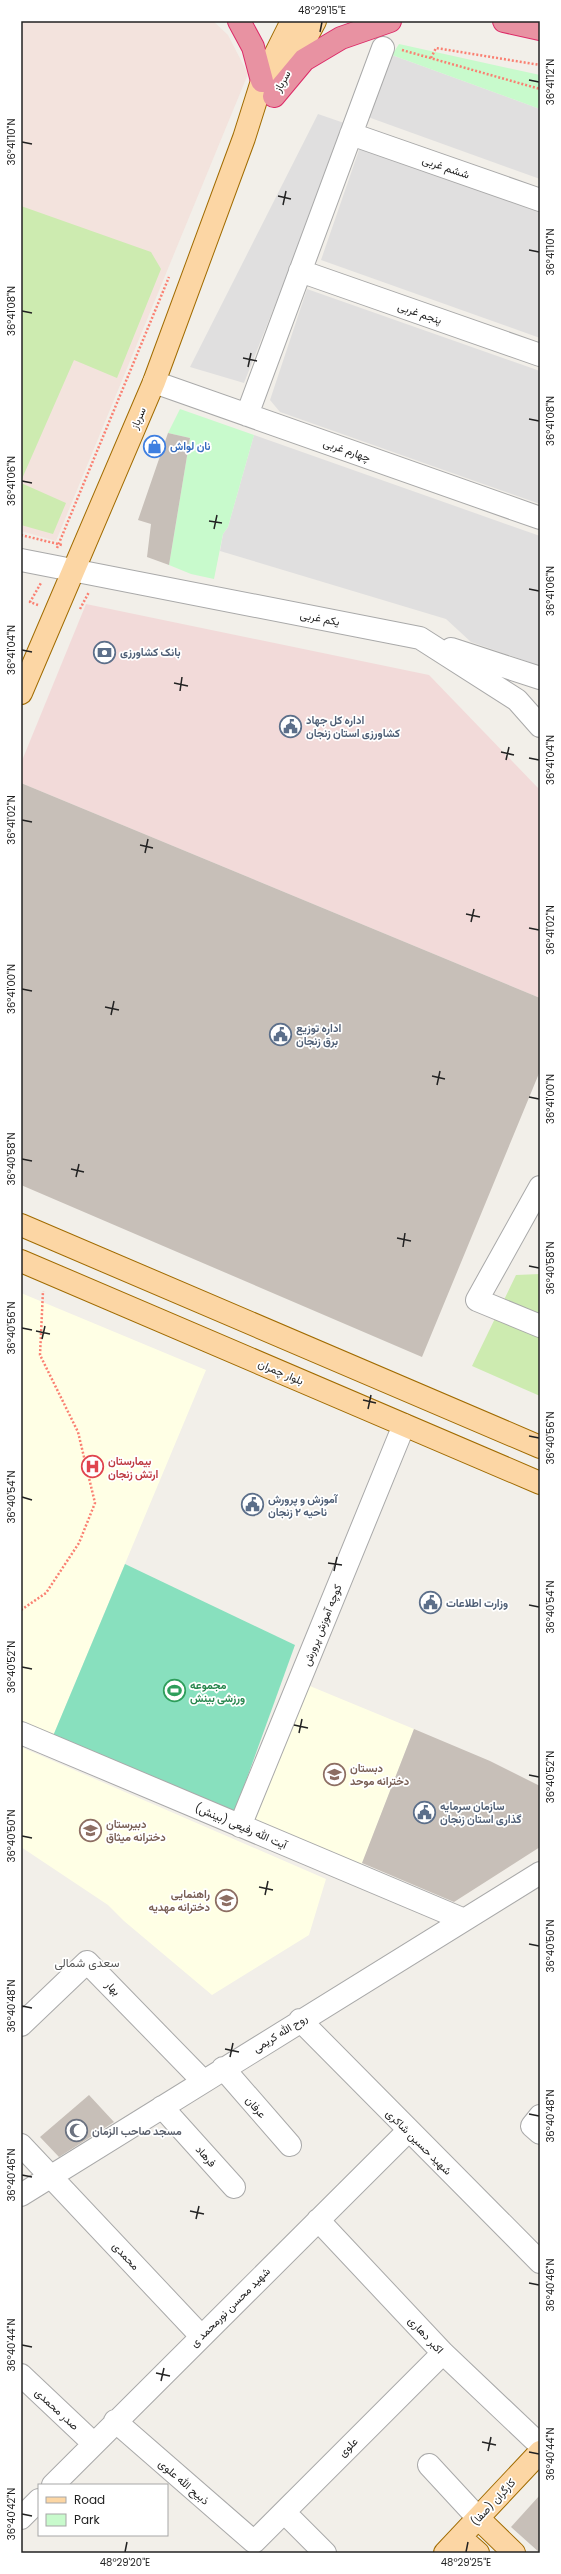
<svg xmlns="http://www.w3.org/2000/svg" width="561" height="2574" viewBox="0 0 561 2574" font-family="Poppins,Vazirmatn,sans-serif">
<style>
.residential{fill:#e0dfdf}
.commercial{fill:#f2dad9}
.education{fill:#ffffe5}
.military{fill:#f3e3dd}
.grass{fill:#cdebb0}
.park{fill:#c8facc}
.pitch{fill:#88e0be}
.building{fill:#c7bfb8}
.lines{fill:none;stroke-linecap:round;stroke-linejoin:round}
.minor-casing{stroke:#a9a9a9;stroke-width:24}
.major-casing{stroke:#a06b00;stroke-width:24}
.highway-casing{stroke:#dc2a67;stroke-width:24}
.path{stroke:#fa8072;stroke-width:2.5;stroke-dasharray:2 2;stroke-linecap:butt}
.minor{stroke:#fff;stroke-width:22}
.major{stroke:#fcd6a4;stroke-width:22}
.highway{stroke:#e892a2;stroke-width:22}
.ticks{fill:none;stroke:#222;stroke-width:1.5}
.labels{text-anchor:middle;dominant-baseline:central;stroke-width:3.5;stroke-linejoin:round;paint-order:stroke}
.street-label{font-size:11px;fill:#222;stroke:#fff}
.shop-label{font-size:11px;font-weight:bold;fill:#366cbe;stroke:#fff;text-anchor:start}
.service-label{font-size:11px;font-weight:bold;fill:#4e5e75;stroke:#fff;text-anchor:start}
.health-label{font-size:11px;font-weight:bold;fill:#be3a42;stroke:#fff;text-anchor:start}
.leisure-label{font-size:11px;font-weight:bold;fill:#27864d;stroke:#fff;text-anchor:start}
.education-label{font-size:11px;font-weight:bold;fill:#785e54;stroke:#fff;text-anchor:start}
.worship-label{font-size:11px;font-weight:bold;fill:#5b616d;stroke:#fff;text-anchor:start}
.neighbourhood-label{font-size:12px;fill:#555;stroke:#fff}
.neatline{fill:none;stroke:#222;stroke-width:1.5}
.ticks-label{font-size:10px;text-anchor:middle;fill:#222}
</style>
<rect width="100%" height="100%" fill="#f2efe9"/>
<path class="residential" d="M392,55l148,54v70l-172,-62z
M318,114l29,10 -103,259 -54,-16z
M360,147l180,64v127l-219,-78z
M307,289l233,82v133l-260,-92 -10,-12z
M254,435l286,101v130l-69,-24 -25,-23 -226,-68 3,-17 5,-7z"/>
<path class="commercial" d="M86,604l343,71 111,115v208l-519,-215v-20z"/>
<path class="education" d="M21,1293l185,77 -153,366 -32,-13z
M305,1684l109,45 -52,135 -108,-44z
M21,1747l305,132 -17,56 -97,60 -88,-74 -16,-16 -87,-58z"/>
<path class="military" d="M21,21h192l15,14 20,39 -192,467 -35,-10z"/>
<path class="grass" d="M21,206l130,46 10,17 -44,109 -43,-18 -53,121z
M21,483l45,20 -13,31 -32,-9z
M540,1274v122l-68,-30 44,-91z"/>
<path class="park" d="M399,44l141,31v34l-148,-54z
M180,409l74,26 -26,92 -5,7 -9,45 -23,-5 -22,-9 21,-127 -22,-5z"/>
<path class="pitch" d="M125,1564l170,81 -61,169 -181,-78z"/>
<path class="building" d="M168,433l22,5 -21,127 -22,-8 4,-33 -13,-4z
M21,783l519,215v73l-118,286 -401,-172z
M414,1729l76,32 50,25v61l-86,55 -92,-39z
M89,2095l25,27 -55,35 -19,-20z
M540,2495v58l-29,-26z"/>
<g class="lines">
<defs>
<path id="minor" d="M351,134l189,66
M300,271l240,84
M154,382l386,136
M247,415l136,-367
M21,560l399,78 97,62 23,26
M451,649l89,29
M540,1187l-63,113 63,26
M21,1733l441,186
M240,1826l164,-401
M300,2020l240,242
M21,2025l66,-63 116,119
M223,2068l67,77
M162,2107l72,80
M540,2116l-8,10 8,7
M21,2145l180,191
M21,2195l519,-322
M318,2220l125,133 97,92
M21,2375l72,68
M115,2421l139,121 189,-189
M429,2465l49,53
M53,2485l355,-354
M284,2512l41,41
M21,2518l18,-18"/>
<path id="major" d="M286,75l29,-54
M21,693l133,-311 90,-244 18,-57 30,-60
M21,1225l519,222
M21,1261l519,222
M478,2518l36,35
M460,2537l18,16
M445,2553l95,-101"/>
<path id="highway" d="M239,21l14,26 9,34
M504,21l36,8
M274,96l30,-36 37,-22 49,-17"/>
</defs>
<use href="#minor" class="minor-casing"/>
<use href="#major" class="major-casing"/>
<use href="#highway" class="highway-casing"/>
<path class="path" d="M402,50l138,39
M431,58l5,-10 104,17
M21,535l41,10
M57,548l112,-271
M38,605l-8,-3 11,-19
M80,609l9,-17
M21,1610l25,-17 33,-50 16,-40 -17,-71 -38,-77 3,-64"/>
<use href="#minor" class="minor"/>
<use href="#major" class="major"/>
<use href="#highway" class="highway"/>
</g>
<path class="ticks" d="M320,32l2,-10M529,80l10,2M22,142l10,2M278,196l13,3M283,205l3,-14M529,250l10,2M22,311l10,2M243,358l14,3M248,367l3,-14M529,419l10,2M22,481l10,2M209,521l13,2M214,529l3,-14M529,589l10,2M22,650l10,2M174,683l14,3M180,691l2,-14M501,752l13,3M529,758l10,2M506,760l3,-13M22,820l10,2M140,845l13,3M145,853l3,-14M466,914l14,3M471,922l3,-13M529,928l10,2M22,989l10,2M105,1007l14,3M111,1015l3,-14M432,1076l13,3M437,1085l3,-14M529,1097l10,2M22,1159l10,2M71,1169l13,3M76,1177l3,-13M397,1238l14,3M403,1247l2,-14M529,1266l10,2M22,1328l10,2M36,1331l14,3M42,1339l3,-13M363,1400l13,3M368,1409l3,-14M529,1436l10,2M22,1497l10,3M328,1563l14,2M334,1571l3,-14M529,1605l10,2M22,1667l10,2M294,1725l14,3M299,1733l3,-14M529,1775l10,2M22,1836l10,2M259,1887l14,3M265,1895l3,-14M529,1944l10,2M22,2006l10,2M225,2049l14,3M230,2057l3,-14M529,2114l10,2M22,2175l10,2M190,2211l14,3M196,2219l3,-13M529,2283l10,2M22,2345l10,2M156,2373l14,3M161,2381l3,-13M482,2442l14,3M488,2451l3,-14M529,2452l10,2M22,2514l10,2M125,2552l2,-10M466,2552l2,-10"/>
<defs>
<symbol id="shop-ring" viewBox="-11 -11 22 22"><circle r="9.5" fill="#fff" stroke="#3f7fe0" stroke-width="1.5"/><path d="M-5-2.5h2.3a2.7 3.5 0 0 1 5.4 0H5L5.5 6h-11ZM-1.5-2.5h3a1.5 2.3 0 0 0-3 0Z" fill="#3f7fe0"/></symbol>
<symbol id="bank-ring" viewBox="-11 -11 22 22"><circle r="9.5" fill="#fff" stroke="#5c6f8a" stroke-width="1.5"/><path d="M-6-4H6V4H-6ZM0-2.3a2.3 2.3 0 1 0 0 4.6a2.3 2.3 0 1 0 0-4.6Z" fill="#5c6f8a"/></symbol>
<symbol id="civic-ring" viewBox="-11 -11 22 22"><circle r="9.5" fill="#fff" stroke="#5c6f8a" stroke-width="1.5"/><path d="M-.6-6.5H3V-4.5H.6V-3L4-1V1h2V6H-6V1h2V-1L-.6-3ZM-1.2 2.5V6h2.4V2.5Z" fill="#5c6f8a"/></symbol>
<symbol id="hospital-ring" viewBox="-11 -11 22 22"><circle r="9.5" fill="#fff" stroke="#e0444e" stroke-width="1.5"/><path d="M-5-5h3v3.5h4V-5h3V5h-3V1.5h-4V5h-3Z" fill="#e0444e"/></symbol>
<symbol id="stadium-ring" viewBox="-11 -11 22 22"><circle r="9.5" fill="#fff" stroke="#2e9e5b" stroke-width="1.5"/><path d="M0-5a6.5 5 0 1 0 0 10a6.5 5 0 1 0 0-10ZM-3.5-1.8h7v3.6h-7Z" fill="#2e9e5b"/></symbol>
<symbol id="school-ring" viewBox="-11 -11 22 22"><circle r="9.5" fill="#fff" stroke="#8d6e63" stroke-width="1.5"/><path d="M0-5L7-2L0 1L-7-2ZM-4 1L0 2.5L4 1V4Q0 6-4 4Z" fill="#8d6e63"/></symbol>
<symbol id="mosque-ring" viewBox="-11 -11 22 22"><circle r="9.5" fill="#fff" stroke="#6b7280" stroke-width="1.5"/><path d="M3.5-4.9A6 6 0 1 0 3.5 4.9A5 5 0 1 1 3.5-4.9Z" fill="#6b7280"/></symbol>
</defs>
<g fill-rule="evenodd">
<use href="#shop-ring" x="142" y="434" width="25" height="25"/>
<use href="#bank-ring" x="92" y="640" width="25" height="25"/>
<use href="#civic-ring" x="278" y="714" width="25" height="25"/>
<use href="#civic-ring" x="268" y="1022" width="25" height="25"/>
<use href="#hospital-ring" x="80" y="1454" width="25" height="25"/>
<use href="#civic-ring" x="240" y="1492" width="25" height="25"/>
<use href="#civic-ring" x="418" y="1590" width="25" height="25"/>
<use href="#stadium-ring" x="162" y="1678" width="25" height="25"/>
<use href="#school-ring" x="322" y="1762" width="25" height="25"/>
<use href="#civic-ring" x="412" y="1800" width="25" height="25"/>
<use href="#school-ring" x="78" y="1818" width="25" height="25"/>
<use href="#school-ring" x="214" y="1888" width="25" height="25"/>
<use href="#mosque-ring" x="64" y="2118" width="25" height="25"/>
</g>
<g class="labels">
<g class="street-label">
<text transform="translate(282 81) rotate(-61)">سرباز</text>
<text transform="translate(446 167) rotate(19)">ششم غربی</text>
<text transform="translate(420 313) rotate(19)">پنجم غربی</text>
<text transform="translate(138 418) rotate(-67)">سرباز</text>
<text transform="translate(347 450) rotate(19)">چهارم غربی</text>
<text transform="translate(320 618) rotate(11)">یکم غربی</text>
<text transform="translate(281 1372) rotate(23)">بلوار چمران</text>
<text transform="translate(322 1625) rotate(-68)">کوچه آموزش پرورش</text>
<text transform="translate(241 1826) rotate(23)">آیت الله رفیعی (بینش)</text>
<text transform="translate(113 1988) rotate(46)">بهار</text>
<text transform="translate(280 2033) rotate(-32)">روح الله کریمی</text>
<text transform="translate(256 2107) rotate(49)">عرفان</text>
<text transform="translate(419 2142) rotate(45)">شهید حسین شاکری</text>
<text transform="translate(206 2156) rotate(48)">فرهاد</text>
<text transform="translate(126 2256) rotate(47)">محمدی</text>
<text transform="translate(230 2307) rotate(-45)">شهید محسن نورمحمد ی</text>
<text transform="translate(426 2335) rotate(47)">اکبر دهاری</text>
<text transform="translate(57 2409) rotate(43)">صدر محمدی</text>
<text transform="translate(348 2447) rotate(-45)">علوی</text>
<text transform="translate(184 2482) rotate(41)">ذبیح الله علوی</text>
<text transform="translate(493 2502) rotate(-47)">کارگران (صفا)</text>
</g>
<g class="shop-label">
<text x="170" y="446">نان لواش</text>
</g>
<g class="service-label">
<text x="120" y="652">بانک کشاورزی</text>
<text x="306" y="720">اداره کل جهاد<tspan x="306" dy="13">کشاورزی استان زنجان</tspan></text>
<text x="296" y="1028">اداره توزیع<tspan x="296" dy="13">برق زنجان</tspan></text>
<text x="268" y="1499">آموزش و پرورش<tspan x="268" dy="13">ناحیه ۲ زنجان</tspan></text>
<text x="446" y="1603">وزارت اطلاعات</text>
<text x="440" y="1806">سازمان سرمایه<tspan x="440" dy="13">گذاری استان زنجان</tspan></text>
</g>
<g class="health-label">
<text x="108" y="1461">بیمارستان<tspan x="108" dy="13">ارتش زنجان</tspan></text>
</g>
<g class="leisure-label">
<text x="190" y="1685">مجموعه<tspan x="190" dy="13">ورزشی بینش</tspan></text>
</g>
<g class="education-label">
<text x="350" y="1768">دبستان<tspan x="350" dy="13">دخترانه موحد</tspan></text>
<text x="106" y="1824">دبیرستان<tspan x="106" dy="13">دخترانه میثاق</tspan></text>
<text x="210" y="1894" text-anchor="end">راهنمایی<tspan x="210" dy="13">دخترانه مهدیه</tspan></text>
</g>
<g class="worship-label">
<text x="92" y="2131">مسجد صاحب الزمان</text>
</g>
<g class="neighbourhood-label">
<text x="87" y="1962">سعدی شمالی</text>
</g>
</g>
<rect width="561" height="2574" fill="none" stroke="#ffffff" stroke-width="44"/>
<rect x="38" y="2484" width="130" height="52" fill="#ffffff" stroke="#a7a7a7"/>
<rect x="46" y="2497" width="20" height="6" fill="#fcd6a4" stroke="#a7a7a7"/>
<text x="74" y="2504" font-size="12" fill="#222222">Road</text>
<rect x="46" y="2514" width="20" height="12" fill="#c8facc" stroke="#a7a7a7"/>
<text x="74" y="2524" font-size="12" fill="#222222">Park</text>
<rect x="22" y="22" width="517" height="2530" class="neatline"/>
<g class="ticks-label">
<text x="322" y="14">48°29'15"E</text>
<text transform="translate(550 82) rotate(-90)" y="4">36°41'12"N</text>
<text transform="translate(11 142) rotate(-90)" y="4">36°41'10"N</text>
<text transform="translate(550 252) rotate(-90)" y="4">36°41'10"N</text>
<text transform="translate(11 311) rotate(-90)" y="4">36°41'08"N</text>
<text transform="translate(550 421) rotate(-90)" y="4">36°41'08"N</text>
<text transform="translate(11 481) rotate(-90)" y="4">36°41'06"N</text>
<text transform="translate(550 591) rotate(-90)" y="4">36°41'06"N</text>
<text transform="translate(11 650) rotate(-90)" y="4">36°41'04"N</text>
<text transform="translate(550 760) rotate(-90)" y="4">36°41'04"N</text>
<text transform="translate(11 820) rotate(-90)" y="4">36°41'02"N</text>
<text transform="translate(550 930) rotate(-90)" y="4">36°41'02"N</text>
<text transform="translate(11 989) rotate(-90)" y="4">36°41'00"N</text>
<text transform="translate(550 1099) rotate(-90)" y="4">36°41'00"N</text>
<text transform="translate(11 1159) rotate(-90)" y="4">36°40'58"N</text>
<text transform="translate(550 1268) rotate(-90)" y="4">36°40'58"N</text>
<text transform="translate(11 1328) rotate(-90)" y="4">36°40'56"N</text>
<text transform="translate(550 1438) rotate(-90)" y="4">36°40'56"N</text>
<text transform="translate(11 1497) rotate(-90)" y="4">36°40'54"N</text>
<text transform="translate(550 1607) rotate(-90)" y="4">36°40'54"N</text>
<text transform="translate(11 1667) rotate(-90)" y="4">36°40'52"N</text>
<text transform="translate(550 1777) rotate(-90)" y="4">36°40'52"N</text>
<text transform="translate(11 1836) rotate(-90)" y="4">36°40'50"N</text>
<text transform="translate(550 1946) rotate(-90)" y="4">36°40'50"N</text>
<text transform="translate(11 2006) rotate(-90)" y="4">36°40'48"N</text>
<text transform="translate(550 2116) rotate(-90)" y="4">36°40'48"N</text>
<text transform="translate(11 2175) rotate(-90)" y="4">36°40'46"N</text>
<text transform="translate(550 2285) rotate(-90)" y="4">36°40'46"N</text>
<text transform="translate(11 2345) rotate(-90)" y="4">36°40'44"N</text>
<text transform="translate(550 2454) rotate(-90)" y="4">36°40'44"N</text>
<text transform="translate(11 2514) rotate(-90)" y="4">36°40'42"N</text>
<text x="125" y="2566">48°29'20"E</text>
<text x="466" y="2566">48°29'25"E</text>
</g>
</svg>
